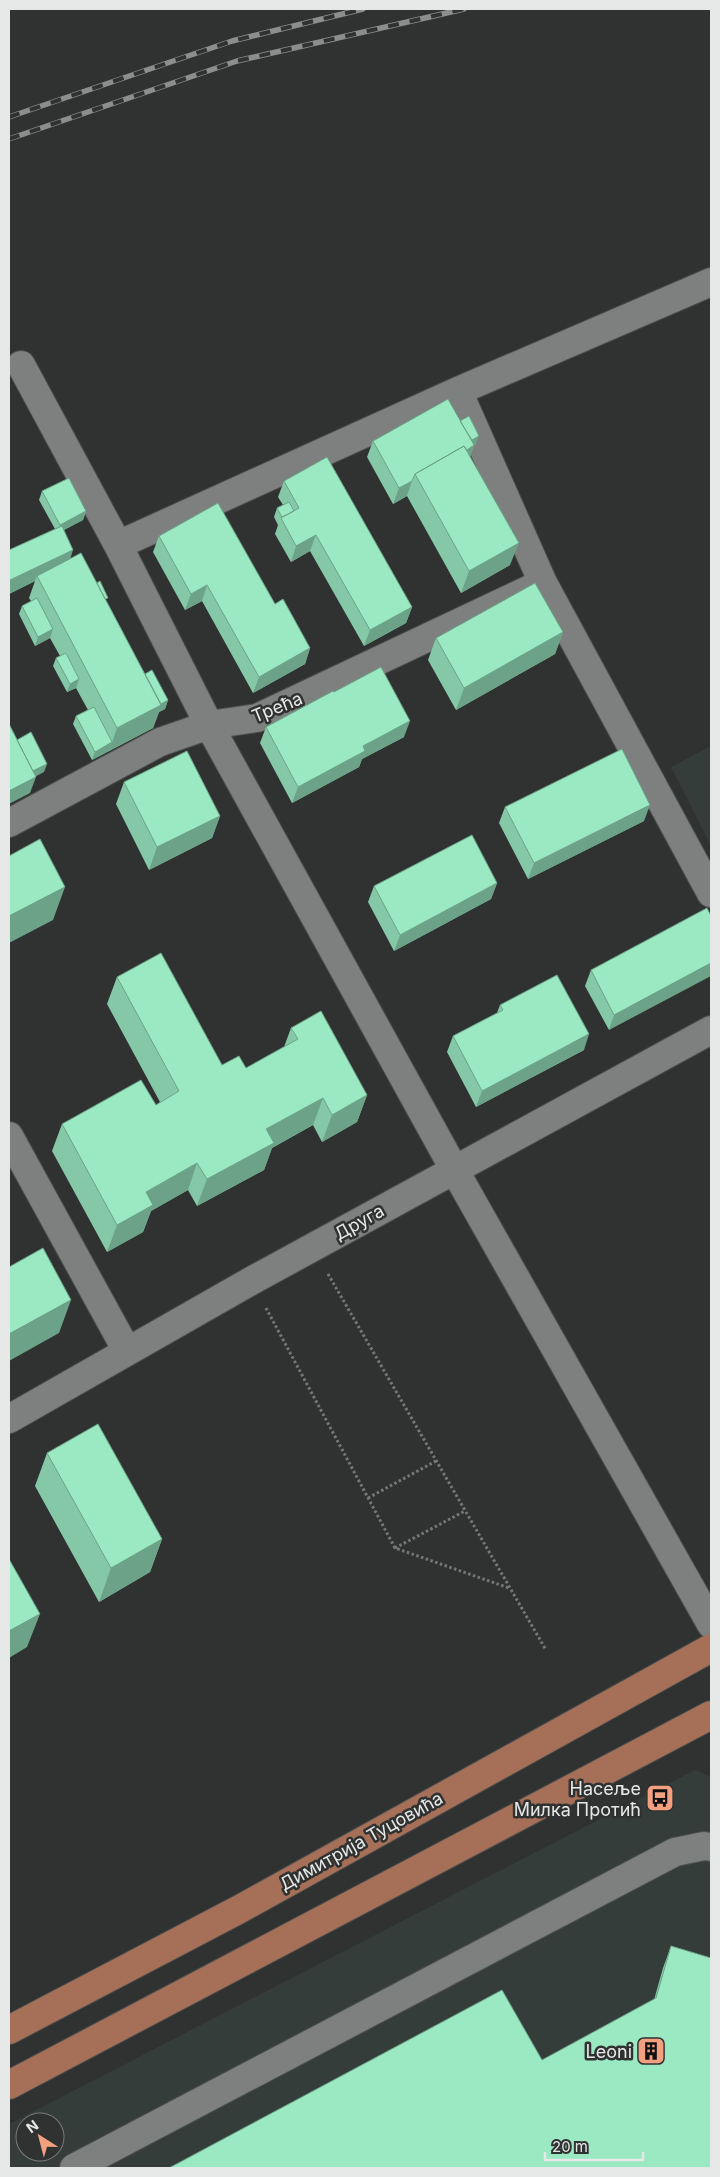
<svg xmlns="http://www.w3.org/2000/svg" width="720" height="2177" viewBox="0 0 720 2177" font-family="Inter,sans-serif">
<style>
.built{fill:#353d3a;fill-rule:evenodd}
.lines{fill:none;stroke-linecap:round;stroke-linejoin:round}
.minor-casing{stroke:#4e504f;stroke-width:30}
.major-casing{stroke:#4e504f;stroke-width:30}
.path{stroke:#767877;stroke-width:3;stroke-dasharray:2.5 2.5;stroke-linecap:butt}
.minor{stroke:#7d807e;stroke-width:28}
.major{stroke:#a66f57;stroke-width:28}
.rail-casing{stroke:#8c8e8d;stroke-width:5.5}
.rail{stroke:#303231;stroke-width:4;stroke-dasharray:11;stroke-linecap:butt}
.wall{fill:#84c8a8}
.shaded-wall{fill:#6ca388}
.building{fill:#9ae9c3;stroke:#6ca388}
.labels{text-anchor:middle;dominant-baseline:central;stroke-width:5;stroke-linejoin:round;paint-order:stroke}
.street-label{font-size:18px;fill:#e6e8e7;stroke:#303231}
.poi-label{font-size:18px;fill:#e6e8e7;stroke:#303231;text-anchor:end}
</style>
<rect width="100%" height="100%" fill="#303231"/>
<path class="built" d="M711,746v100l-40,-79z
M695,1770l16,7v391h-702v-44zM25,2122h30v30h-30z"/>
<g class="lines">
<defs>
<path id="minor" d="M21,365l97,180 91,180 245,444 257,455
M458,391l85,192 168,310
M118,545l340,-154 253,-109
M9,823l151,-81 49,-17 48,-7 286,-135
M9,1136l118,215
M9,1419l242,-138 460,-251
M74,2168l601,-316 29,-6 7,1"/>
<path id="major" d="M9,2030l229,-120 473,-262
M9,2085l702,-370"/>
</defs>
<use href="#minor" class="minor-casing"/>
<use href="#major" class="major-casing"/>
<path class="path" d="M328,1274l218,376
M266,1308l129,240 114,40
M368,1498l68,-37
M395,1548l70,-37"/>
<use href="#minor" class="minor"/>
<use href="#major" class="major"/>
<defs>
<path id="rail" d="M9,117l223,-76 131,-32
M9,139l228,-78 227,-52"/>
</defs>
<use href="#rail" class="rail-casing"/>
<use href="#rail" class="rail"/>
</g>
<path class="wall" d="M460,421l16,23 -2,1 -4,11 40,109 -49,28 -54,-97 -14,8 -26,-47 6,-16z
M284,481l128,126 -6,16 -42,23 -54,-95 -19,11 -16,-28 3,-9 -4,-8 3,-9 6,-3 -5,-8z
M42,491l44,20 -3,9 -19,10 6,28 37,44 38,72 23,26 -3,9 -6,3 -6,16 -61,32 -19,-36 3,-8 12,-6 -12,-22 -9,4 -14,-26 3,-8 4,-2 -10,-18 -15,8 -16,-32 3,-8 9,-5 -2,-3 6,-17 -26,13v-44l46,-21 -16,-29z
M159,536l116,68 35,44 -5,16 -52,29 -51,-92 -17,9 -32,-58z
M563,632l-8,22 -99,56 -28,-50 8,-22z
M334,692l70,45 -42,22 -3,8 -67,36 -32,-60 6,-16z
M124,782l96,34 -8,22 -63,32 -33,-66z
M505,807l139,14 -116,58 -29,-56z
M497,883l-6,16 -97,52 -26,-49 6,-16z
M711,916l-102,114 -24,-44 6,-16z
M117,977l105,88 24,3 38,-21 7,-19 76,67 -10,27 -35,20 -9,-17 -41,23 -8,22 -67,36 -9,-16 -37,21 -8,21 -36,20 -55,-101 10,-27 94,-19 4,-3 -53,-98z
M500,1005l84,45 -108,57 -29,-55 6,-16 44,-23z
M47,1453l115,86 -12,33 -51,30 -64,-116z
M671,1946l40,222 -169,-108 112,-60 9,-32z"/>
<path class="shaded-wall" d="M479,436l-3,8 -13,8 3,-9z
M474,445l-5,16 -52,17z
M412,481l-5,15 -14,8 6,-16z
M86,511l-3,9 -26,13 3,-8z
M316,535l-6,16 -19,11 5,-16z
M519,543l-9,22 -49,28 8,-22z
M73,550l-5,16 -31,10 -2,5 -26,13v-11l1,-3z
M207,585l-5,16 -17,9 6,-16z
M412,607l-6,16 -42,23 6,-16z
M53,629l-3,9 -15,8 3,-9z
M563,632l-8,22 -99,56 8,-22z
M310,648l-5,16 -52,29 6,-16z
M79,679l-3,9 -9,4 3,-8z
M168,700l-3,9 -6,3 -6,16 -44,23 8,-23z
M410,721l-6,16 -42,22 -3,8 -67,36 6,-16 65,-41z
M112,742l-3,9 -17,9 3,-8z
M47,764l-3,8 -19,10 3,-8z
M36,777l-6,16 -21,11v-13z
M650,805l-6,16 -116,58 6,-16z
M220,816l-8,22 -63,32 8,-23z
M497,883l-6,16 -97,52 6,-16z
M65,887l-12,33 -44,23v-27z
M711,963v13l-102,54 5,-15z
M589,1034l-5,16 -108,57 6,-16z
M367,1095l-10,27 -35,20 10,-27z
M323,1098l-10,27 -41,23 -8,22 -67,36 10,-27 59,-50z
M197,1163l-9,27 -37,21 -8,21 -36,20 10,-27 29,-33z
M71,1300l-12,33 -50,28v-27z
M162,1539l-12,33 -51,30 12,-34z
M40,1614l-13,33 -18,11v-27z"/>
<path class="building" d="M448,399l26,46 -7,5 -3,-4 -49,28 -3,7 -13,7 -26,-47z
M469,416l10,20 -7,4 -12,-19z
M464,446l55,97 -50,28 -54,-97z
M327,457l85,150 -42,23 -54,-95 -20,11 -15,-28 18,-10 -15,-27z
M69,478l17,33 -26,14 -18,-34z
M289,502l5,9 -12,6 -5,-9z
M218,503l57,101 8,-5 27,49 -51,29 -52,-92 -16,9 -32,-58z
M62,526l11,24 -63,30 -1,-3v-27z
M81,553l80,152 -44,23 -80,-152z
M100,581l8,17 -3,1 -8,-16z
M535,583l28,49 -99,56 -28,-50z
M37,598l16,31 -15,8 -16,-31z
M66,653l13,26 -9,5 -14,-26z
M381,667l29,54 -47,25 2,5 -67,36 -32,-60 67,-36 1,1z
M152,670l16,30 -7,4 -16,-30z
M94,707l18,35 -17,10 -19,-36z
M9,724l27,53 -27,14z
M31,732l16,32 -14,7 -16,-31z
M622,749l28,56 -116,58 -29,-56z
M187,751l33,65 -63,31 -33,-65z
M472,835l25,48 -97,52 -26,-49z
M40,839l25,48 -56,29v-60z
M707,908l4,8v47l-97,52 -23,-45z
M161,953l61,112 17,-9 7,12 52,-29 -7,-11 30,-17 46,84 -35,20 -9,-17 -57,31 8,14 -67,36 -10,-16 -51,29 7,13 -36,20 -55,-101 79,-44 15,25 23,-14 -62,-114z
M557,975l32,59 -107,57 -29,-55 50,-26 -3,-5z
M43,1248l28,52 -62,34v-67z
M98,1424l64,115 -51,29 -64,-115z
M9,1559l31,55 -31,17z
M671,1946l40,12v210h-542l333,-178 40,70 114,-62z"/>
<defs>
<symbol id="bus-square" viewBox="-11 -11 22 22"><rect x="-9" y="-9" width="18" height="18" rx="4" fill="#f2a080" stroke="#303231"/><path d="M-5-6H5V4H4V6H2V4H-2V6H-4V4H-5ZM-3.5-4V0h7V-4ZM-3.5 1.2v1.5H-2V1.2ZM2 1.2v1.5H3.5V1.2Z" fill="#111"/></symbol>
<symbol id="building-square" viewBox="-11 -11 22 22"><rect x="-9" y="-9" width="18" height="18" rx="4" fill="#f2a080" stroke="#303231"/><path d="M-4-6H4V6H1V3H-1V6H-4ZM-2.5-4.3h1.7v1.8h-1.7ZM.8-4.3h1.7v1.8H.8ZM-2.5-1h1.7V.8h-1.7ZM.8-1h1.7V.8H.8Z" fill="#111"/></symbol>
</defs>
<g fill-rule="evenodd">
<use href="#bus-square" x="644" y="1782" width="32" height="32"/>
<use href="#building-square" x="635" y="2035" width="32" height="32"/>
</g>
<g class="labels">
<g class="street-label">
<text transform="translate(277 707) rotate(-22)">Трећа</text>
<text transform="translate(359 1222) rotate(-29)">Друга</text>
<text transform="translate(361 1841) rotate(-29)">Димитрија Туцовића</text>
</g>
<g class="poi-label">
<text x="641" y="1788">Насеље<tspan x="641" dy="21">Милка Протић</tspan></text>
<text x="632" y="2051">Leoni</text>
</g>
</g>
<rect width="720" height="2177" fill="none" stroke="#e6e8e7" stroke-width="20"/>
<g transform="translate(40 2137) rotate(324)"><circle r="24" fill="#303231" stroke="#797b7a"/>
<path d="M0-4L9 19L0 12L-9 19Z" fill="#f2a080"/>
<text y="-8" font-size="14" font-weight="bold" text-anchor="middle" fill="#e6e8e7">N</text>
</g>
<path d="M545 2152v8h98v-8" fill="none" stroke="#e6e8e7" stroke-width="2.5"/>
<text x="552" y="2152" font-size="15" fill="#e6e8e7" stroke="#303231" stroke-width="4" paint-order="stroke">20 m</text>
</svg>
